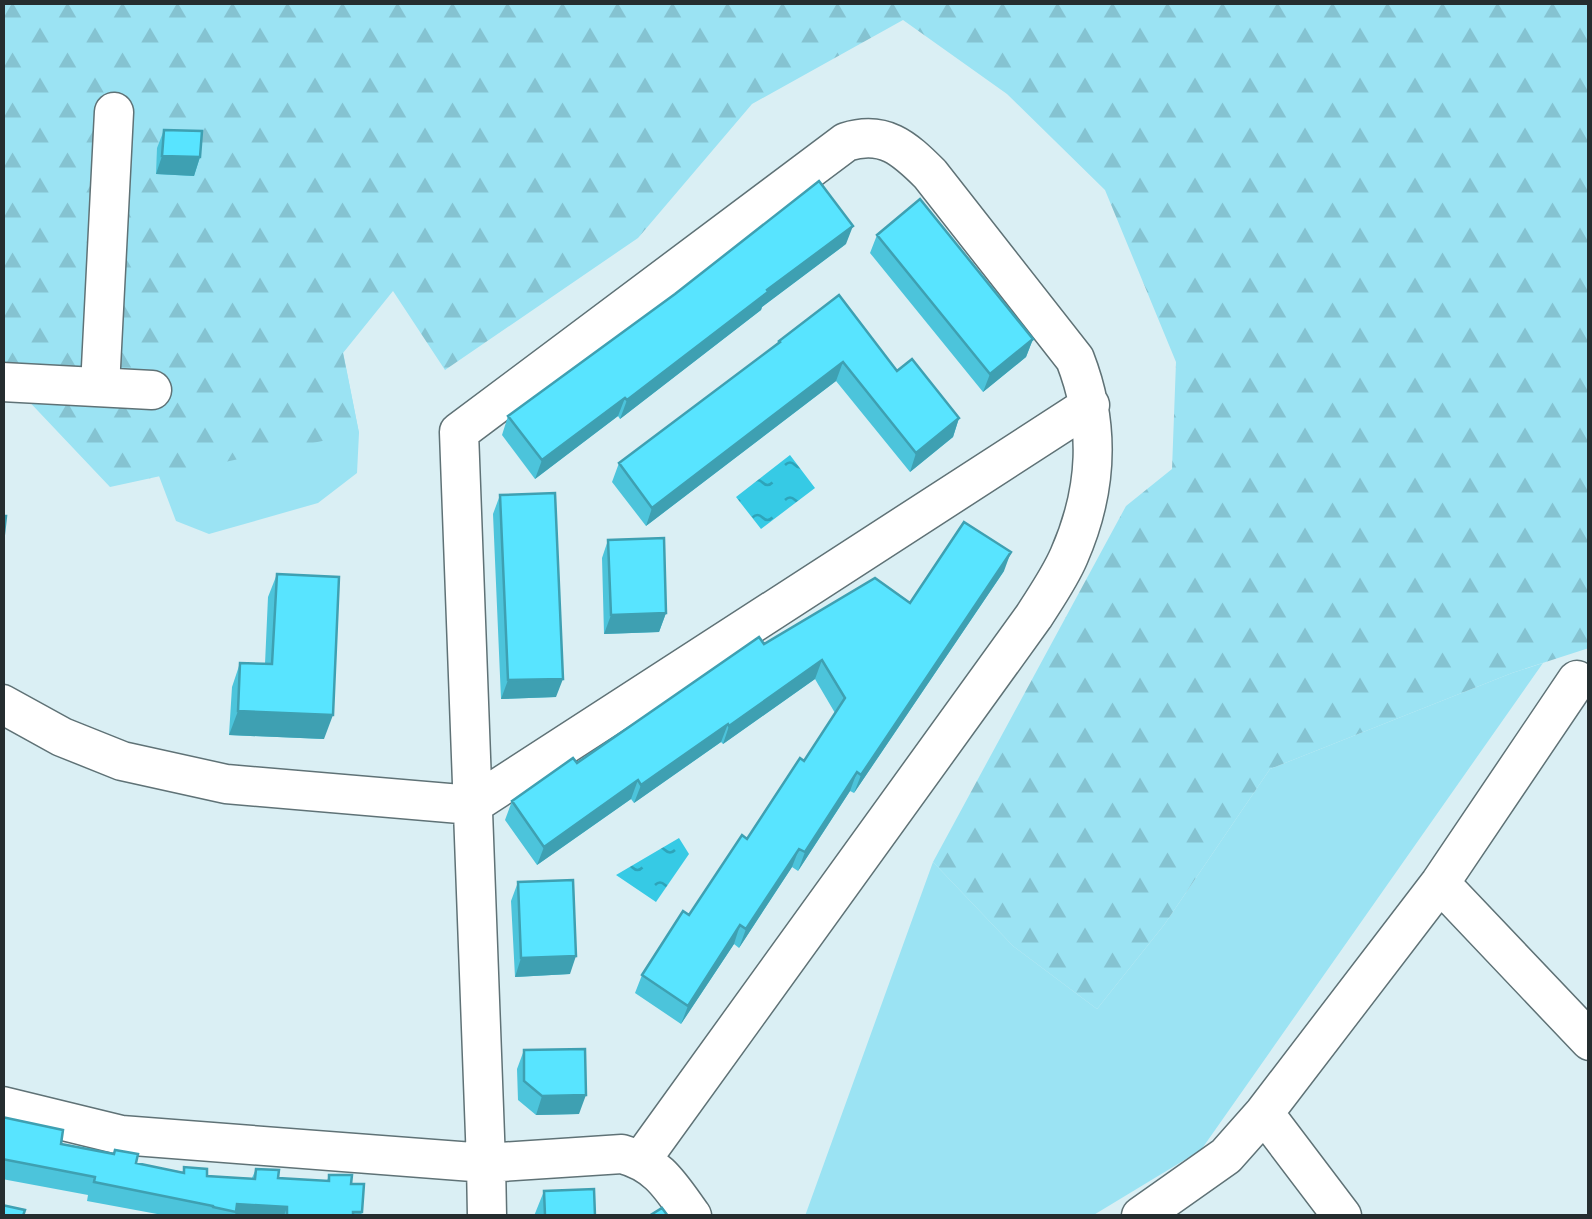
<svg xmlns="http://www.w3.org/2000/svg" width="1592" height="1219" viewBox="0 0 1592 1219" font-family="Poppins,sans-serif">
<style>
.grass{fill:#9be3f3}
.forest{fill:url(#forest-firs)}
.water{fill:url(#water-ripples)}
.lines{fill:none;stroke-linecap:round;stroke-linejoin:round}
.minor-casing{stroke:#5f7276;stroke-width:41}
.minor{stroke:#fff;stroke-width:38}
.wall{fill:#4cc4db}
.shaded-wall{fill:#3ea0b2}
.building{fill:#58e4ff;stroke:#3ea0b2;stroke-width:2.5}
</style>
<defs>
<pattern id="forest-firs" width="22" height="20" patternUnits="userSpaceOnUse" patternTransform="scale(2.5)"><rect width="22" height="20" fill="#9be3f3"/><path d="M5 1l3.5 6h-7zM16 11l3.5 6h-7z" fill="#85c3d1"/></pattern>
<pattern id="water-ripples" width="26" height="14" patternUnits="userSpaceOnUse" patternTransform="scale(2.5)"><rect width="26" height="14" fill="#36cae5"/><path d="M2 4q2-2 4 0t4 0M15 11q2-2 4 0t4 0" fill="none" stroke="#2da4ba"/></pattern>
</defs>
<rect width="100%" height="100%" fill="#daeff4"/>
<path class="grass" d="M343,352l16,81 -2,40 -39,30 -109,31 -33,-13 -17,-45 10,-38z
M1543,663l-342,487 -109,66h-287l128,-354 80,84 84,63 67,-84 106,-156 242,-96z"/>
<path class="forest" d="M3,3h1586v645l-77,25 -242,96 -106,156 -67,84 -84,-63 -80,-84 193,-356 46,-37 4,-107 -71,-172 -98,-96 -104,-74 -151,84 -114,134 -193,132 -52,-79 -50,62 16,80 -249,54 -107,-113z"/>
<path class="water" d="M790,455l25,33 -54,41 -25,-32z
M679,838l10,16 -33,48 -40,-27z"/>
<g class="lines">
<defs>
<path id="minor" d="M2,382l150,8
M100,387l14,-275
M2,704l60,33 60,24 104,23 246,21 618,-400
M1440,883l150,158
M2,1106l119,29 365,28 -27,-731 387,-290c38,-12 58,6 84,32l145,185c26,67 23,131 -6,197 -9,21 -23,41 -35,60l-392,543
M1264,1113l78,103
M487,1216l-1,-53 136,-9c37,10 49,33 70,62
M1141,1216l85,-60 38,-43 176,-230 137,-203"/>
</defs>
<use href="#minor" class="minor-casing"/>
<use href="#minor" class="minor"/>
</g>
<path class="wall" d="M164,130l36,27 -6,19 -38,-2 1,-26z
M877,235l156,104 -7,18 -43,35 -113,-139z
M846,244l-84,63 -1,3 -141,109 -2,-3 -83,63 -33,-44 6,-19z
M779,341l118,30 62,47 -6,19 -43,35 -74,-91 -190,145 -34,-44 7,-19 159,-119z
M500,495l58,108 -2,94 -55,2 -8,-185z
M608,540l58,73 -7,19 -55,2 -2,-76z
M1004,571l-150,222 -4,-2 -52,80 -6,-4 -53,81 -5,-4 -53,80 -46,-31 7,-18 105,-136 57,-78 31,-48 -20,-34 -92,65 -2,-2 -87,61 -3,-4 -94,66 -32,-45 7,-19 65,-38 187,-119 146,-41z
M277,574l47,165 -95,-4 3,-48 8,-24 25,1 3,-67z
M518,882l52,92 -55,3 -4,-76z
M524,1050l55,64 -43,1 -18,-15 -1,-31z
M2,1117l59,27 75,19 47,9 1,-5 23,9 45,2 4,-9 22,9 49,3 2,-6 22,9 11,28 -1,4h-193l-81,-15 1,-6 -86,-16z
M544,1191l51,25h-61z"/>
<path class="shaded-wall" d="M162,156l38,1 -6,19 -38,-2z
M853,226l-7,18 -84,63 -1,3 -141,109 7,-19 140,-110z
M1033,339l-7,18 -43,35 7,-18z
M843,362l-7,19 -190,145 6,-18z
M625,398l-7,18 -83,63 7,-19z
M959,418l-6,19 -43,35 6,-19z
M1011,552l-7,19 -150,222 7,-18z
M666,613l-7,19 -55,2 7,-19z
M822,660l-7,19 -92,65 6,-18z
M563,679l-7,18 -55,2 7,-19z
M238,711l95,4 -9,24 -95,-4z
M728,724l-7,18 -87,61 7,-18z
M857,772l-7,19 -52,80 7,-19z
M638,780l-7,19 -94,66 7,-18z
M799,849l-7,18 -53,81 7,-19z
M740,925l-6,19 -53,80 7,-18z
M576,956l-6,18 -55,3 6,-19z
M586,1095l-7,19 -43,1 6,-19z
M237,1204l50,3 -3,9h-49z"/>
<path class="building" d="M164,130l38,1 -2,26 -38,-1z
M819,181l34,45 -86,64 1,2 -141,108 -2,-2 -83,62 -34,-44 167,-122z
M920,199l113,140 -43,35 -113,-139z
M839,295l58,76 15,-12 47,59 -43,35 -73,-91 -191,146 -33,-45 161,-121 -1,-1z
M555,493l8,186 -55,1 -8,-185z
M2,516h4l-3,26h-1z
M964,522l47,30 -150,223 -4,-3 -52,80 -6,-3 -53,80 -6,-4 -52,81 -46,-31 41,-64 6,4 53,-80 5,4 53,-81 4,3 41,-63 -23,-38 -93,66 -1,-2 -87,61 -3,-5 -94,67 -32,-46 61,-43 4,5 182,-126 5,7 111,-66 35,25z
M664,538l2,75 -55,2 -3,-75z
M277,574l62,3 -6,138 -95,-4 2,-48 32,1z
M573,880l3,76 -55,2 -3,-76z
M585,1049l1,46 -44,1 -18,-15v-31z
M2,1117l61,13 -2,14 53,10 1,-4 23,4 -2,9 48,10v-6l23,2v7l48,3 1,-10 23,1 -1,8 51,3v-6h23l-1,9h13l-2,28h-9v4h-66v-9l-50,-3 -1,8 -23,-5v-1l-119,-24 1,-5 -93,-18z
M594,1189l1,27h-55l5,-1 -1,-24z
M2,1205l23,5 -2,6h-21z
M662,1208l6,8h-19z"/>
<rect width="1592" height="1219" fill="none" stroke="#252d2f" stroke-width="10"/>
</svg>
